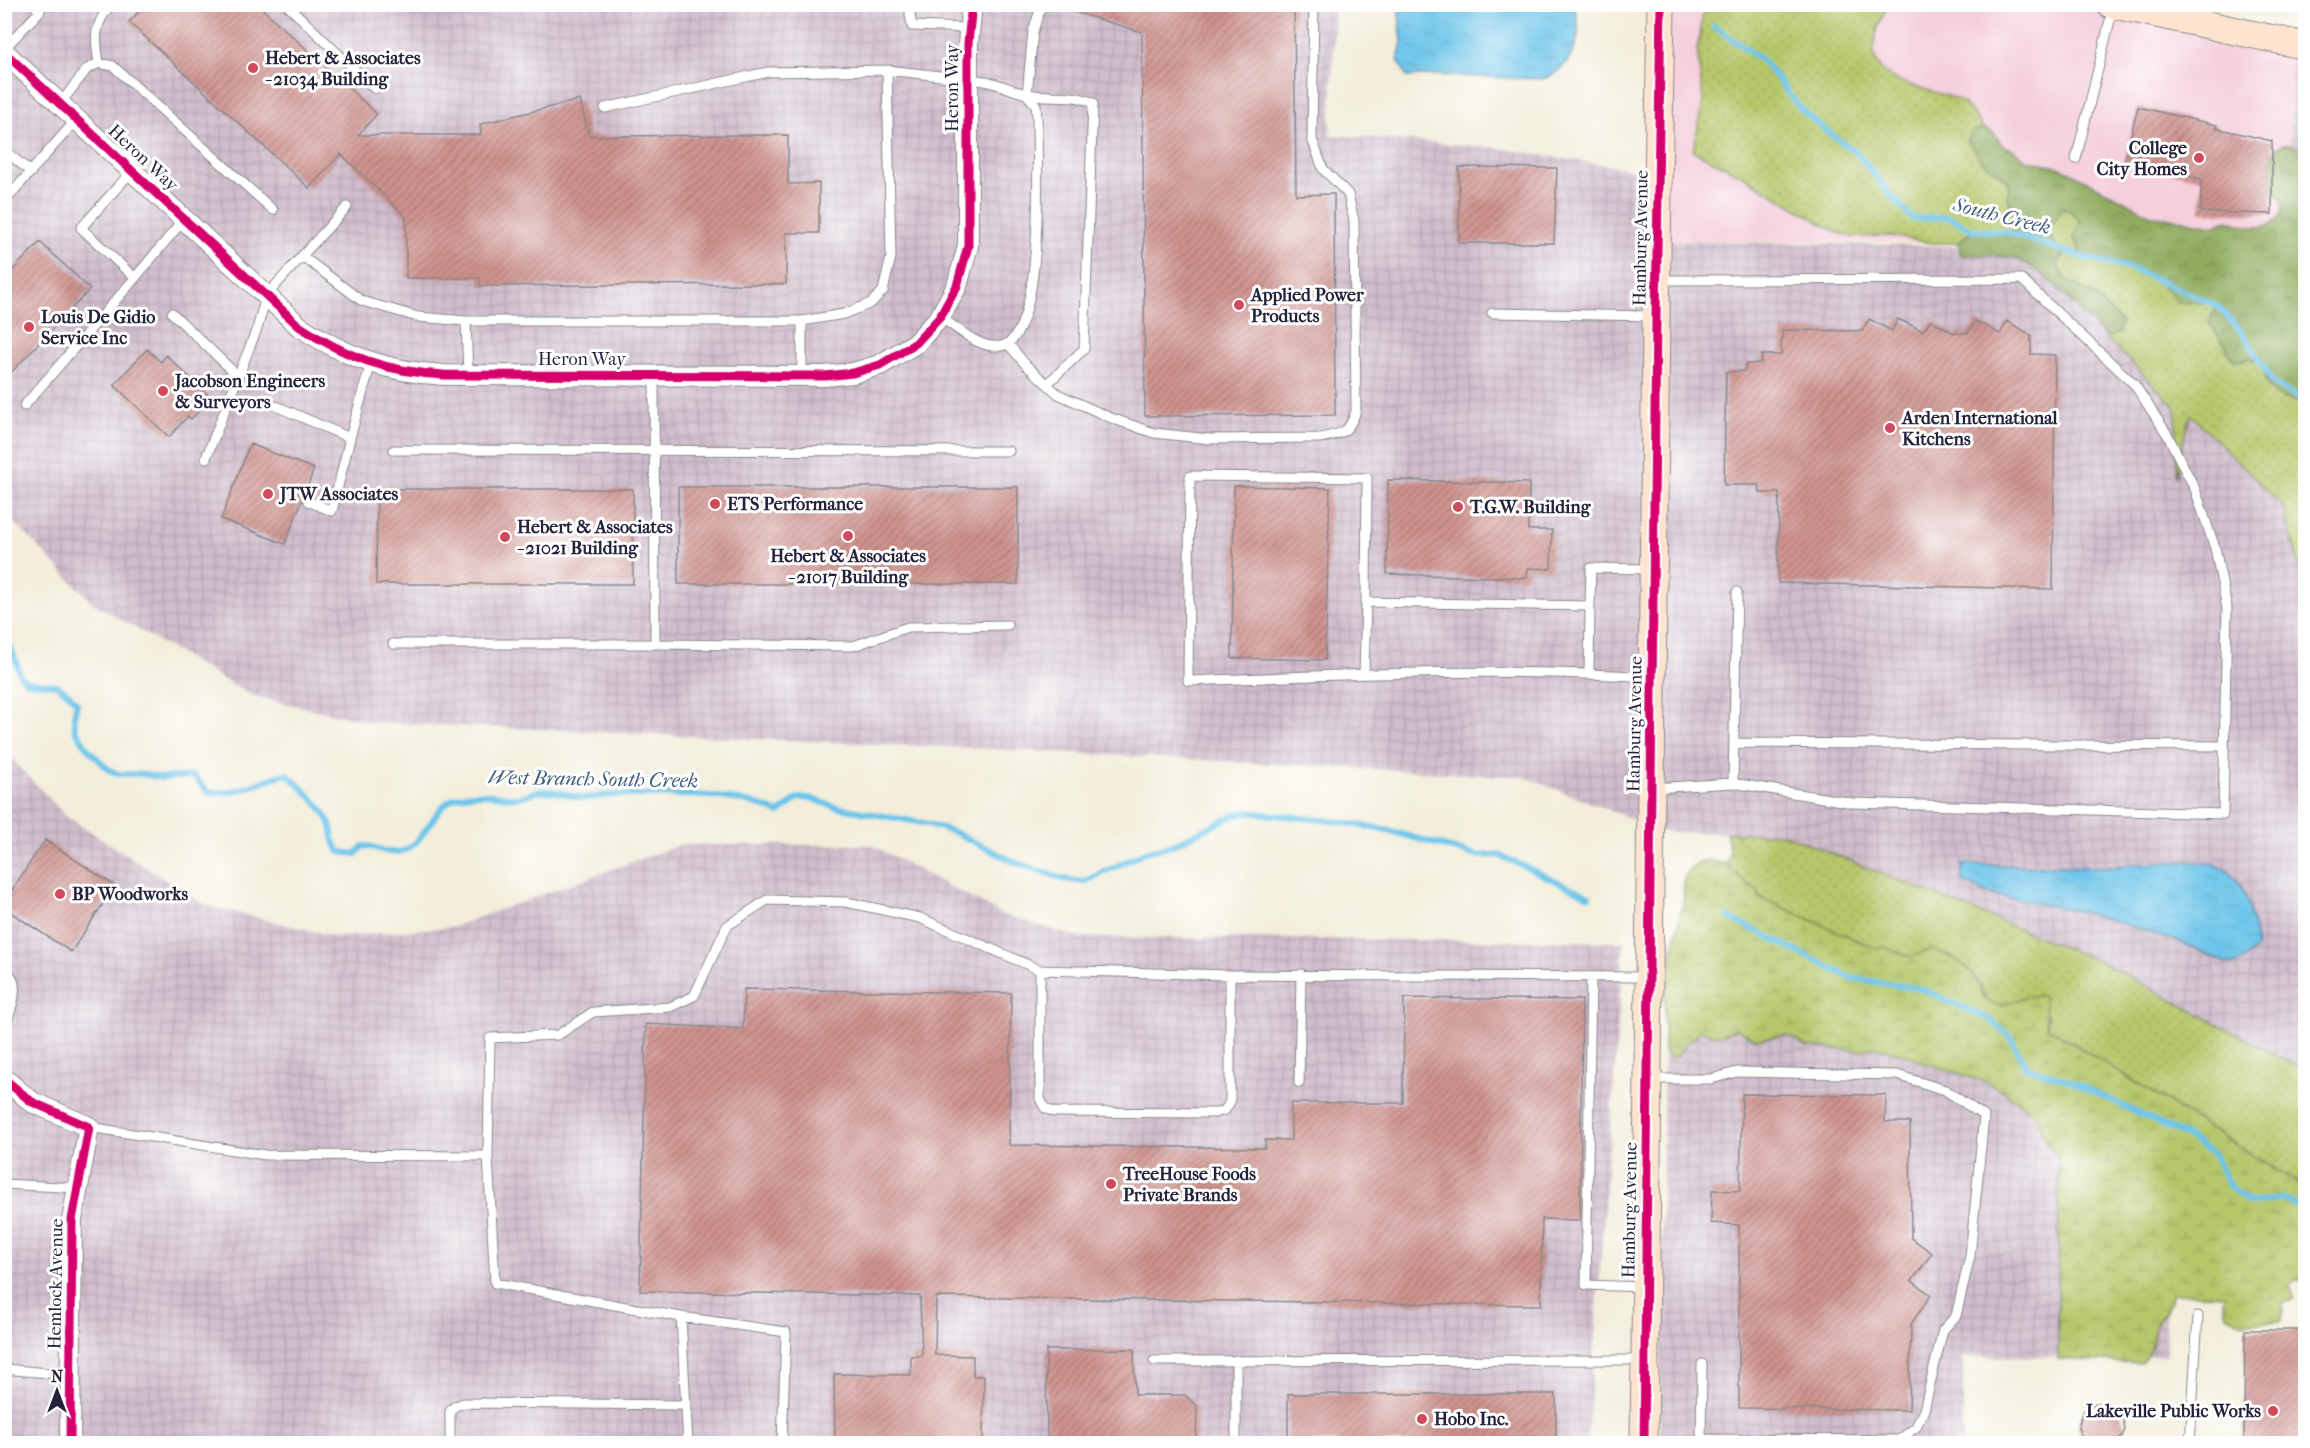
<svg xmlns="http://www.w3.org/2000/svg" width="2310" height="1448" viewBox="0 0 2310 1448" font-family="'IM FELL French Canon',serif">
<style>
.built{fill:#f4cfdc}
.industrial{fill:url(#industrial-grid)}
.grass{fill:url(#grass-dots);stroke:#6c7452;stroke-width:1.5}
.forest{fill:url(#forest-crowns);stroke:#59674c;stroke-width:1.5}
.wetland{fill:url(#wetland-marsh);stroke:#6c7452;stroke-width:1.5}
.water{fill:url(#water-ripples);stroke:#467392;stroke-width:1.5}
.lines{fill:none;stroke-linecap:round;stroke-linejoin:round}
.stream{stroke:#6bc4e9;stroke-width:6}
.building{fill:url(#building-hatch)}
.lane-casing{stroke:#8a888b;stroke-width:11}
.street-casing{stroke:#8a888b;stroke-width:22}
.secondary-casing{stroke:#8a888b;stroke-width:29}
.lane{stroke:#fff;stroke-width:9}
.street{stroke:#fff;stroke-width:20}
.secondary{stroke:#fde4d0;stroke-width:27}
.cycleway-casing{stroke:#fff;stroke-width:13}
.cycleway{stroke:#d6006c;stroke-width:9}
.poi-dot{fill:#d1495b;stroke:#fff;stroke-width:2}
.labels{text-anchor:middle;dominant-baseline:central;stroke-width:6;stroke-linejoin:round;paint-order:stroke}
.poi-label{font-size:18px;font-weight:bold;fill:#22223b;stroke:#fff;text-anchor:start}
.street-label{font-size:18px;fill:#22223b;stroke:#fff}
.water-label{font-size:20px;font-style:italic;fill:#3c5b78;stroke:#fff}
</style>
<defs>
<pattern id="industrial-grid" width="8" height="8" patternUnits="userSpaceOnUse" patternTransform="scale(1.5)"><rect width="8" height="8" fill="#d0bdcc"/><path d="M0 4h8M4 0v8" fill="none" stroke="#b2a2b0"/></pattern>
<pattern id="grass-dots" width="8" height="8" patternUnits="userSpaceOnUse" patternTransform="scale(1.5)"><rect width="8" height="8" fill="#b6c76a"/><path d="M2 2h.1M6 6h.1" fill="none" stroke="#9cab5d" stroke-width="1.8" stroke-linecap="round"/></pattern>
<pattern id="forest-crowns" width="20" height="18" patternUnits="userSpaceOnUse" patternTransform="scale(1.5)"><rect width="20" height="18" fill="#90ac5e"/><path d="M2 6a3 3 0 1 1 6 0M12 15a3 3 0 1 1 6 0" fill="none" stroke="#758c4f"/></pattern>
<pattern id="wetland-marsh" width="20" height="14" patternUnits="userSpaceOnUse" patternTransform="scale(1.5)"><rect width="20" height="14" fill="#b6c76a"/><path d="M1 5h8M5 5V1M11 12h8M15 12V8" fill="none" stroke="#9cab5d"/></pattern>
<pattern id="water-ripples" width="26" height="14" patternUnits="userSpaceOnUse" patternTransform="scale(1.5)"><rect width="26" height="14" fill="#6bc4e9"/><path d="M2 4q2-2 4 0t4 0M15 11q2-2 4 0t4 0" fill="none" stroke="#5ca8c9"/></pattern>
<pattern id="building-hatch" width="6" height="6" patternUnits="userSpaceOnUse" patternTransform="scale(1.5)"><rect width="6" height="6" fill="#cf938e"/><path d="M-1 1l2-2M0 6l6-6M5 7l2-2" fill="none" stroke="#a87875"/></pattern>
</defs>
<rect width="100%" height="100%" fill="#fff"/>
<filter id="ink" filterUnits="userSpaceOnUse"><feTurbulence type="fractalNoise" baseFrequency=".0167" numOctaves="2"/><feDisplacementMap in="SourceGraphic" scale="12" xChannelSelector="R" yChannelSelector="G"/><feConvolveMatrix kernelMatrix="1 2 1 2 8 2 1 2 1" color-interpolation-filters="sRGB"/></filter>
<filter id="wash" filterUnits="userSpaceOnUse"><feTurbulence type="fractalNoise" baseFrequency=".008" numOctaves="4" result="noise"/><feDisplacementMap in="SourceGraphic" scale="24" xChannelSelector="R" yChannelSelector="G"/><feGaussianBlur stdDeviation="1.35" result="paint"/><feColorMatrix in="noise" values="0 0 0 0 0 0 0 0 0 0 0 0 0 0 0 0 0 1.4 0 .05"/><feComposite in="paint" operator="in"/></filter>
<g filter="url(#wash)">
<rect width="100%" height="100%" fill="#f3eedb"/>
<path class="built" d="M1660,5h450l182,39 -3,202 -632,-6z"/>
<path class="industrial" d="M4,5h1331l-5,130 160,12 146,23 21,70 361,8 265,258 23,80 -1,484 -204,-108 -317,-128 -119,-2 -140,-55 -511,-27 -643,-28 -119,-26 -159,-93 -88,-90z
M2292,44l13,2v211l-16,-11z
M4,751l62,65 139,89 132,32 115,-10 227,-82h193l129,69 77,23 546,5 -37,501h-1582z
M1665,942l498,206 3,208 -203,1v86l-303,1z"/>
<path class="grass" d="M1704,5h183c-5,14 -15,33 -13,48 2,35 68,35 89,50 9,7 14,16 20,25l-11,4 -4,9 14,20 21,15 6,9c-4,22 3,24 17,40 -16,11 -36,6 -54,5l-14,13h-27l-40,-7 -40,1 -17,-6 -91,-55 -50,-25 10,-50 -6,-53 3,-12z
M2063,209l8,2 11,11v35l48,11 30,14 12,11 46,13 -9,15c5,12 12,17 17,26 3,6 3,9 8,13l8,1 7,-3 11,3 8,26 37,8v191l-22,-80 -92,-91 -5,14 -10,49v-69l-2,-4 -71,-70 7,2 11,-15 -26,-26 -30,-17 -8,-14 6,-9 -11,-18 -6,-5 1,-6 7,-4 4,-9z
M1726,833l58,1 317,128 204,108v101l-3,1 -3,12 -252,-157v-13l-36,-13c-27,15 -28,-15 -39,-28 -11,-12 -27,-19 -41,-24 -21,11 -25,8 -46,-2l-8,2 -118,-52 -1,-7 -14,-8 -18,-18 4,-11z"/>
<path class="forest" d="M1983,128l11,5 9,13 12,4 11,10 27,5 17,7 83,44 13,1 46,9 15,-6c10,4 22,8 33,7 21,-1 32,-24 12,-36v-38l10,-9c11,-2 21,6 24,17 3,15 -5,31 -6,47 0,10 3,18 5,27 4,13 1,54 0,70l-4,3v16l4,2 1,69 -6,7c-32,-4 -30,-14 -40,-41l-11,-3 -7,3 -8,-1c-5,-4 -5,-7 -8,-13 -5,-9 -12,-14 -17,-26l9,-15c-13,-6 -26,-2 -41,-4 -19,-32 -61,-37 -95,-45l-8,-19 3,-11 4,-5 -10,-11 -8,-2 -5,5 -4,9 -7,4 -1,6 5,5 12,19 -6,8 8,14 30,17 26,26 -2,10 -9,5 -7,-2c-22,-22 -58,-66 -87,-76 -17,-5 -36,-4 -55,-4l-3,-12 14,-13c18,1 38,6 54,-5 -14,-17 -20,-17 -17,-41l-6,-8 -21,-15 -14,-20 4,-9z"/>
<path class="wetland" d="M1707,860l19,4 18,18 14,8 1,7 118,52 8,-2c21,10 25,13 46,2 14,5 34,13 43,27 6,9 5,21 17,27 15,7 31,-12 53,-6l3,30 252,157 3,-12 3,-1v109h-8l-6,4 3,15 -11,5 1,8 -3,9 -37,2 -18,-8 -3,-13 2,-7 -52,-2 -8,21c-18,9 -6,37 -24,49l-83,-4 1,-200c-10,-13 -19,-24 -20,-41l-37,-28 -14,-7 -66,-21 -15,-7 -33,-8 -15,4 -54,-5 -17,-11c-26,1 -29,11 -51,-7 -15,9 -22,8 -38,2l-4,8 -11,6 -6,12 -8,2 -6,-6 1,-57 19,-99c-2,-24 2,-26 23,-36z"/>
<path class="water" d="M1398,5h175c13,29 0,64 -31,74l-108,-4 -27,2 -9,-17 4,-18z
M2187,861c9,1 20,1 29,4 33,12 34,51 41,82l-13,13 -8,4 -10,-1 -43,-20 -55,-18 -55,-15 -84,-16 -26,-12 -1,-18 136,3z"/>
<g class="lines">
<path class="stream" d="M1714,26l49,35 37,47 25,22 33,24 30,38 25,27 36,-2 23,13 34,2 76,25 48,11 88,38 26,29 29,48 33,19
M4,633l12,28 4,14 7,7 30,3 12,9 8,9 -3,13 1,13 13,20 20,20 10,5h25l18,4 33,-2 14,16c32,4 50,-12 79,-18 15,14 33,29 42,47 6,12 0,16 11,31l16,2 7,-8c13,0 17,5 27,6 33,5 40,-46 67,-55 23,-7 36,-1 58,1 8,0 15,-5 22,-6 17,-3 29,3 45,6 6,1 22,-3 31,-3 55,1 115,-6 166,18l19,-15h12l25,9 94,17 27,9 59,29 49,17 20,3 61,-30 25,-6 63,-30 14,-4 94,10 46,8 91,26 21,-1 90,41
M1728,917l123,61 71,11 67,30 21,17 16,31 47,15 113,54 27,18 17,33 20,16 33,-5 23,12"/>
</g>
<g id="blocks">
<path class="building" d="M146,4h111l120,110 -19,21h123l-1,-11 100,-24 9,36 199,-1v49l31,-1v50h-33v51l-306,2v-8h-74v-61l-65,-63 -32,34 -180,-166z
M1064,4h230l2,191 38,-1 1,221 -190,1 -3,-384 -78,-23z
M2138,107l79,18 -1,3 56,13v73l-71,-2v-33l-77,-17z
M1459,167l98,1 -3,75h-95z
M40,242l50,47 -86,91v-101z
M1869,319l23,12 6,-12 25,12 8,-11 23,13h14l8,-12 24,13 7,-13 24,14v19l24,1 -2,234 -275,-6 1,-90h-19l-1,-8h-35l2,-113 18,-1 2,-7 15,-1 1,-8h19l1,-25 80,1z
M147,349l14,13 5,-7 45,43 -20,21 -3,-3 -19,21 -55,-52z
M250,444l64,25 -29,75 -64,-25z
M1388,480l141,3 -1,47h24l-1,39 -23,-1 -1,10 -140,-4z
M1234,486l96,2 -5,172 -93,-2z
M678,487h340v97h-340z
M377,489h256v95h-257z
M45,840l70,46 -44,66 -67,-44v-6z
M744,989l267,4 -2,152 256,3v-8h26v-37h112l1,-105 178,2 -2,220 -38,-1 -1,86 -605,-8 -1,58 38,1v20h11l-1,67h-148l-1,-69 77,1v-19h11l-2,-60 -280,-5 6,-267 97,5z
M1742,1094l144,1 -1,27h25l1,116 21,15 -20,28 19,14 -20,29 -2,86 -170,-2v-183l-28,-2 1,-33 28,1z
M2245,1330h61v49h-4l-1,64h-57z
M1134,1349l1,46h50l12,11 -1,37h-149l-1,-93z
M1288,1394h268v49h-268z
M2097,1403l12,1 8,4 5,6 3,16 -7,13h-32l-5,-7 -3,-8 3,-12 4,-7z"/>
</g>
</g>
<g filter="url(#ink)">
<use href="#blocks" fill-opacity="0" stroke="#8a888b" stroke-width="1.5"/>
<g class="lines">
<defs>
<path id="lane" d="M286,4l89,85
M911,4l-1,11 2,11 57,2
M4,49l36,-38 -7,-7
M99,63c-4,-24 -6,-39 13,-59
M60,104l27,-35 12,-6 14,3 160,144
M605,108l163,-36 119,-2
M4,150l27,22
M2076,159l37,-151
M132,171l-51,57 54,50 49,-59
M4,202l73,-83
M302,256l45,-49
M172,313l66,63
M1492,313l161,3
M940,317c18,11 38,32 61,29 45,-7 36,-190 36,-228l-1,-13 -9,-10 6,-64 9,-27
M802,321l42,-7 27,-11 12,-12 8,-34 -4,-187 98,11c15,3 28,10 42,13 23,5 45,-2 66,9l-9,246 -37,35
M1008,344l19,22 31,28 53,24 43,15 56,6 110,-1c22,-4 29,-5 36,-27l-2,-190 -6,-27 -25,-25 -11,-30 2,-135
M468,375l-2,-54h336v55
M24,406l111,-128
M276,406l74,32 21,-75
M394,450l615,1
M206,458l52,-132 8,-30 36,-40 60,45 56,16 48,4
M308,501l24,10 18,-73
M393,644h262l-1,-268
M655,644l198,2 55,-19 100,-2
M1364,674l2,-72
M1589,674l1,-68
M1650,677c-154,-10 -308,-2 -462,4l2,-205 177,2 -1,124 224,4 1,-38 59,1
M1735,743l489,3
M1733,783l4,-191
M1653,788l80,-5 120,20 370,11 4,-206 -12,-60 -20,-59 -28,-55 -33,-50 -113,-105 -362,1
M4,968c20,15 6,43 0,62
M1040,970v129l5,9 9,4 161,1 10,-3 5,-8v-127
M1591,977l-5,308 58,2
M1652,1079h59l26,-7 160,3 48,15 39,26 -14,140 -14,60 -13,14 -19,80 -8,17 -17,13v4
M1299,1083l2,-109
M89,1127l176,28 223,1 7,127 186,34 7,127
M488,1156l2,-118 68,-3 35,-23 77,-5 24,-11 33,-70 40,-26 79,2 74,16 120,52 190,5 417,2
M4,1184l74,4
M681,1317l105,15 -4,112
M1154,1361l489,-1
M4,1369l66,6
M1236,1436v-76
M1701,1439l198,1
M1701,1443l1,-79
M450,1444v-33l5,-5 9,-3 222,2
M2190,1444l8,-128"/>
<path id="street" d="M4,52l295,274c46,31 89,46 145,49l381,1 28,-3 27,-8 36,-22 24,-26 17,-31 11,-40v-203l4,-39
M4,1079l28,23 57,25 -17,93 -2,224"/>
<path id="secondary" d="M2110,4l196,42
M1644,1444l12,-1128 5,-312"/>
</defs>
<use href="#lane" class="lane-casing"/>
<use href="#street" class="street-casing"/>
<use href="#secondary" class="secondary-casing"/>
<use href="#lane" class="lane"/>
<use href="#street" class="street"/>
<use href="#secondary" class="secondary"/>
<defs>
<path id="cycleway" d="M4,52l295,274c46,31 89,46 145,49l381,1 28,-3 27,-8 36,-22 24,-26 17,-31 11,-40v-203l4,-39
M4,1079l28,23 57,25 -17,93 -2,224
M1644,1444l12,-1128 5,-312"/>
</defs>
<use href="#cycleway" class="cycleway-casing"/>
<use href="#cycleway" class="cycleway"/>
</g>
</g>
<g class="poi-dot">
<circle cx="253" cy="68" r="6"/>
<circle cx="2199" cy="158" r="6"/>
<circle cx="1239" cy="305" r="6"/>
<circle cx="29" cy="327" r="6"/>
<circle cx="163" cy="391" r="6"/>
<circle cx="1890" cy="428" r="6"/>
<circle cx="268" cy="494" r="6"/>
<circle cx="715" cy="504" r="6"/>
<circle cx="1458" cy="507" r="6"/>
<circle cx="848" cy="536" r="6"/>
<circle cx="505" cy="537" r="6"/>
<circle cx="60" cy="894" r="6"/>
<circle cx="1111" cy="1184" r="6"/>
<circle cx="2273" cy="1411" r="6"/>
<circle cx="1422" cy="1419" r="6"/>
</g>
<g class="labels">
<g class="poi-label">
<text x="265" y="58">Hebert &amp; Associates<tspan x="265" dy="21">- 21034 Building</tspan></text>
<text x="2187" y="148" text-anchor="end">College<tspan x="2187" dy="21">City Homes</tspan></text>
<text x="1251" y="295">Applied Power<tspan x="1251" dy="21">Products</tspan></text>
<text x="41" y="317">Louis De Gidio<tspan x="41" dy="21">Service Inc</tspan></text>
<text x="175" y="381">Jacobson Engineers<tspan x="175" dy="21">&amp; Surveyors</tspan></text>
<text x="1902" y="418">Arden International<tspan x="1902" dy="21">Kitchens</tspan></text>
<text x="280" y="494">JTW Associates</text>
<text x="727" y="504">ETS Performance</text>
<text x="1470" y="507">T.G.W. Building</text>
<text x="517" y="527">Hebert &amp; Associates<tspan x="517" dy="21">- 21021 Building</tspan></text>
<text x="848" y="556" text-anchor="middle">Hebert &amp; Associates<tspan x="848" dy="21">- 21017 Building</tspan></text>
<text x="72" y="894">BP Woodworks</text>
<text x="1123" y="1174">TreeHouse Foods<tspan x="1123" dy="21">Private Brands</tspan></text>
<text x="2261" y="1411" text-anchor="end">Lakeville Public Works</text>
<text x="1434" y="1419">Hobo Inc.</text>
</g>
<g class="street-label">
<text transform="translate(952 88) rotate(-90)">Heron Way</text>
<text transform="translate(143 158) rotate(43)">Heron Way</text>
<text transform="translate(1641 238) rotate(-89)">Hamburg Avenue</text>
<text x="582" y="359">Heron Way</text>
<text transform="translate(1635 724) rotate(-89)">Hamburg Avenue</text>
<text transform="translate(1630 1210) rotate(-89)">Hamburg Avenue</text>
<text transform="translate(56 1284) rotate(-89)">Hemlock Avenue</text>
</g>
<g class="water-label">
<text transform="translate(2002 216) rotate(14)">South Creek</text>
<text transform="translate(593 779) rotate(1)">West Branch South Creek</text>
</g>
</g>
<rect width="2310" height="1448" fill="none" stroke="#fff" stroke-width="24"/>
<g transform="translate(57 1391)" stroke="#ffffff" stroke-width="4.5" paint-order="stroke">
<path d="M0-4.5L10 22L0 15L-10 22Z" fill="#22223b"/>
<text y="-9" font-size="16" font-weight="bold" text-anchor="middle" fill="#22223b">N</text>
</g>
</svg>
